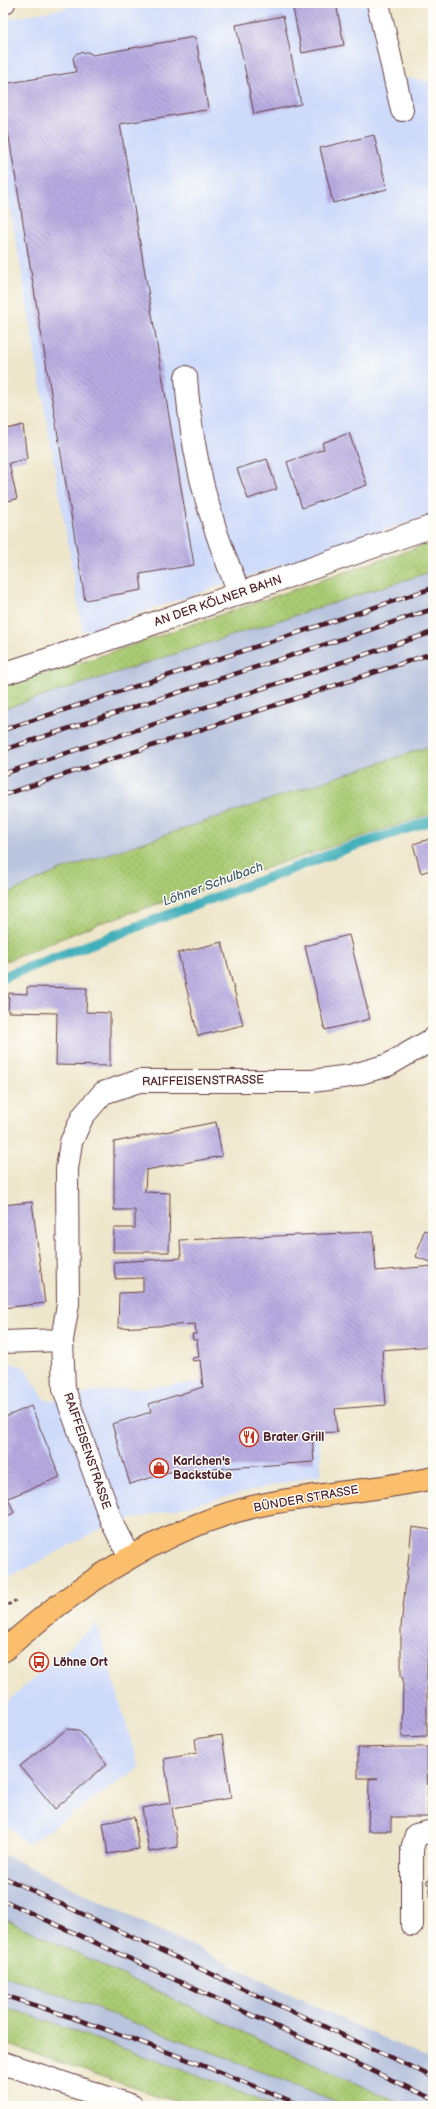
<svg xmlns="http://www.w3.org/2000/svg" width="436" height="2109" viewBox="0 0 436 2109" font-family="'Balsamiq Sans',sans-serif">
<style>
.built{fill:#cedafa}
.railway{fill:#b9c4de}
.green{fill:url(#green-dots);stroke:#7a754f}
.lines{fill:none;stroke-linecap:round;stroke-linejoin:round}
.stream{stroke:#3fafba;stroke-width:10}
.building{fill:url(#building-back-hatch)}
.minor-casing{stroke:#633d43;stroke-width:24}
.major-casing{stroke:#633d43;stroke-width:24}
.path{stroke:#633d43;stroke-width:2.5;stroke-dasharray:3 3;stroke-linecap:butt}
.minor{stroke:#fff;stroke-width:22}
.major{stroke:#fabe6d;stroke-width:22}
.rail-casing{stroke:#4a1f2b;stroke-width:4.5}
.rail{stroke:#fdfcf7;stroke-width:3;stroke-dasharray:9;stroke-linecap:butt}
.labels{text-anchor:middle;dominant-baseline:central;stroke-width:3;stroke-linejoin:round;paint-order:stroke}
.street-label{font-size:12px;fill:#4a1f2b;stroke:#fdfcf7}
.poi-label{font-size:12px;font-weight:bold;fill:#4a1f2b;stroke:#fdfcf7;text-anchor:start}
.water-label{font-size:13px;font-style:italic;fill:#45606b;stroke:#fdfcf7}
</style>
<defs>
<pattern id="green-dots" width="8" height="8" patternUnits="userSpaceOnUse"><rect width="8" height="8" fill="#a9cb73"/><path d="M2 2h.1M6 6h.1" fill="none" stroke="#93ae64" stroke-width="1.8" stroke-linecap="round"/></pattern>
<pattern id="building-back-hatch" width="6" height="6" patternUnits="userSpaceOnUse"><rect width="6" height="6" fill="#b8ace2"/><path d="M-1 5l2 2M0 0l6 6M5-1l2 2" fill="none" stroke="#988bb7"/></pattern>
</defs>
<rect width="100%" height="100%" fill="#fdfcf7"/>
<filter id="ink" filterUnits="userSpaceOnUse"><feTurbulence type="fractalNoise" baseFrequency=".025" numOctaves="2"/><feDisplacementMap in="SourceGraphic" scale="8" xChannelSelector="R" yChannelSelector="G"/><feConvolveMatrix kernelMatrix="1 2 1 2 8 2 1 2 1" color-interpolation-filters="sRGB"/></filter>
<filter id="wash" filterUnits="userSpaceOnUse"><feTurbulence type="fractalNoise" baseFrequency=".012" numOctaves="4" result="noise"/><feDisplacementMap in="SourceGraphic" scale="16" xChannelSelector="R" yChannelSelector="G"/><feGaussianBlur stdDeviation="0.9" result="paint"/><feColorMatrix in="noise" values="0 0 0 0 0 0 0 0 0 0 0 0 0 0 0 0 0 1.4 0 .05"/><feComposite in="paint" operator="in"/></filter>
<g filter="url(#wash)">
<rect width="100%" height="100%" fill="#eee6ca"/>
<path class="built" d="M90,3h279l15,72 49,7v432l-350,118 -80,-466v-146z
M3,1361l21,6 22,34 53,-10 214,-18 9,101 -214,51 -105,56z
M97,1623l42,145 -112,77 -24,-25v-115z"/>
<path class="railway" d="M433,571v174l-375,126 -55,25v-187z
M3,1854l351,171 79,35v46h-25l-140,-62 -265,-126z
M3,1976l29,8 224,85 91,37h-74l-73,-30 -177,-63 -20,-5z"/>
<path class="green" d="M433,542v29l-430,138v-24l83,-24z
M433,745v68l-333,110 -97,39v-66l55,-25z
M3,1918l265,126 140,62h-61l-91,-37 -224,-85 -29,-8z
M3,2008l20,5 177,63 73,30h-85l-185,-63z"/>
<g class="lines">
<path class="stream" d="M3,977l336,-126 94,-31"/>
</g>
<g id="blocks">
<path class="building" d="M322,3h14l8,42 -42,8 -9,-44z
M283,16l18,88 -47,10 -18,-89z
M194,37l2,2 12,69 -2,2 -86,14 74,441 -54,9 2,16 -57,10 -82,-499v-17l73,-12 -3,-14 4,-5 11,-1 5,3z
M374,135l13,54 -54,14 -13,-55z
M23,425l4,34 -18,4 8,36 -14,3v-72z
M349,433l18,52 -65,23 -15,-46 37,-13 -2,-6z
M267,459l10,30 -29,10 -11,-30z
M433,838v31l-12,4 -8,-29z
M349,935l21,84 -45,11 -20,-84z
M222,942l21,83 -45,11 -20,-83z
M27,987l60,1 -1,24 24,1v53l-54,-1 1,-52 -49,-1 1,-19 18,1z
M216,1122l6,34 -76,14 -1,22 25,1 -1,59h-56l1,-24h21v-18h-21v-68z
M32,1202l13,101 -42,5v-103z
M424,1230l9,3v30l-17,-6z
M373,1232l3,39 57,-5v80l-51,4 4,55 -51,4 2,23 -25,1 2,29 -145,10 -39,12 -18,-60 39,-12 -2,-8 54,-17 -3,-27 -7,1 -1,-3 7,-1 -2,-17h-4l-1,-6h4l-1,-10 -77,4 1,-35 24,-1v-14l-28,1 -1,-17 67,-4 -1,-18z
M31,1406l29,71 -52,21 6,15 -11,5v-100z
M412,1527l21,3v98h-2l-4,35v73l-25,1 1,-59 -2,-1v-51z
M67,1729l12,1 28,34 -52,45 -35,-43z
M222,1735l9,63 -59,10 6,39 -29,5 -7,-44 29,-5 -7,-44 33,-6 -2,-14z
M399,1747h28l1,70h-37v14h-23l1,-52 9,-1h-20v-30z
M134,1817l5,32 -31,5 -5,-31z
M431,1847h2v49h-3v-12h-3v-4h3z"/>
</g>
</g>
<g filter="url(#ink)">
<use href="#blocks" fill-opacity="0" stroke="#633d43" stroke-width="1"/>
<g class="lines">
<defs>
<path id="minor" d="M3,3h1
M378,3l24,107
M186,377c3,45 12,98 26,141 7,26 18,50 27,75
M3,674l74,-24 356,-124
M3,1342l59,-2
M130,1557l-19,-37 -47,-131 -2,-49 6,-36 -1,-135 4,-27 12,-26 20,-23 36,-12h173l38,-5 38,-11 45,-26
M412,1925v-76l4,-14 17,-4
M3,2063l129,43"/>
<path id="major" d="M3,1651c20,-17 40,-35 61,-50 61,-45 132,-84 207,-98 53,-10 109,-13 162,-25"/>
</defs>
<use href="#minor" class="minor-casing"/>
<use href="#major" class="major-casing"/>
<path class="path" d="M3,1608l15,-9"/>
<use href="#minor" class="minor"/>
<use href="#major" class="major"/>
<defs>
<path id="rail" d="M3,730l430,-142
M3,750l430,-141
M3,774l430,-142
M3,795l430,-142
M3,1877l430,200
M3,1900l430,199
M3,1995c102,32 202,70 300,111"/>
</defs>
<use href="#rail" class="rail-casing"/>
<use href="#rail" class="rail"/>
</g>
</g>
<defs>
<symbol id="restaurant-ring" viewBox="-11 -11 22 22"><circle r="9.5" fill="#fdfcf7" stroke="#c8321e" stroke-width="1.5"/><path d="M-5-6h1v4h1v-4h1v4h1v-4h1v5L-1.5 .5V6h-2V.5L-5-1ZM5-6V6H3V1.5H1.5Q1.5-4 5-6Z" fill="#c8321e"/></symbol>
<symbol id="shop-ring" viewBox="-11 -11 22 22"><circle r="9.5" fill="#fdfcf7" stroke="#c8321e" stroke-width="1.5"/><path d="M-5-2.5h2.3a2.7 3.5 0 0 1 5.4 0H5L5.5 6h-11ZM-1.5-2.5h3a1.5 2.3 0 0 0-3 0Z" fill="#c8321e"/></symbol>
<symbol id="bus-ring" viewBox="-11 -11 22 22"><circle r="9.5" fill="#fdfcf7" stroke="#c8321e" stroke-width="1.5"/><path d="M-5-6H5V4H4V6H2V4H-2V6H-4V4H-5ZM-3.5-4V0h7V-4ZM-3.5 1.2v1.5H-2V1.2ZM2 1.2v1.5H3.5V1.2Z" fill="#c8321e"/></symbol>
</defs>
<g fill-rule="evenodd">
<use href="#restaurant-ring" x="238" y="1426" width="22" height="22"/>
<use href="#shop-ring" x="148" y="1457" width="22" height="22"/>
<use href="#bus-ring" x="28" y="1651" width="22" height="22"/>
</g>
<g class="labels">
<g class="street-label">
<text transform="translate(218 601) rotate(-19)">AN DER KÖLNER BAHN</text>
<text transform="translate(203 1081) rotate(-1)">RAIFFEISENSTRASSE</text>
<text transform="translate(87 1451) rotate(71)">RAIFFEISENSTRASSE</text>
<text transform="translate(306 1499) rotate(-10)">BÜNDER STRASSE</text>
</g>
<g class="poi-label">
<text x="263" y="1437">Brater Grill</text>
<text x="173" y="1461">Karlchen's<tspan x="173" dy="14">Backstube</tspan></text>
<text x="53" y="1662">Löhne Ort</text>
</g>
<g class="water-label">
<text transform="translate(213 884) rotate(-20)">Löhner Schulbach</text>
</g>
</g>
<rect width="436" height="2109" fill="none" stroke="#fdfcf7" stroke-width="16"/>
</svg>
